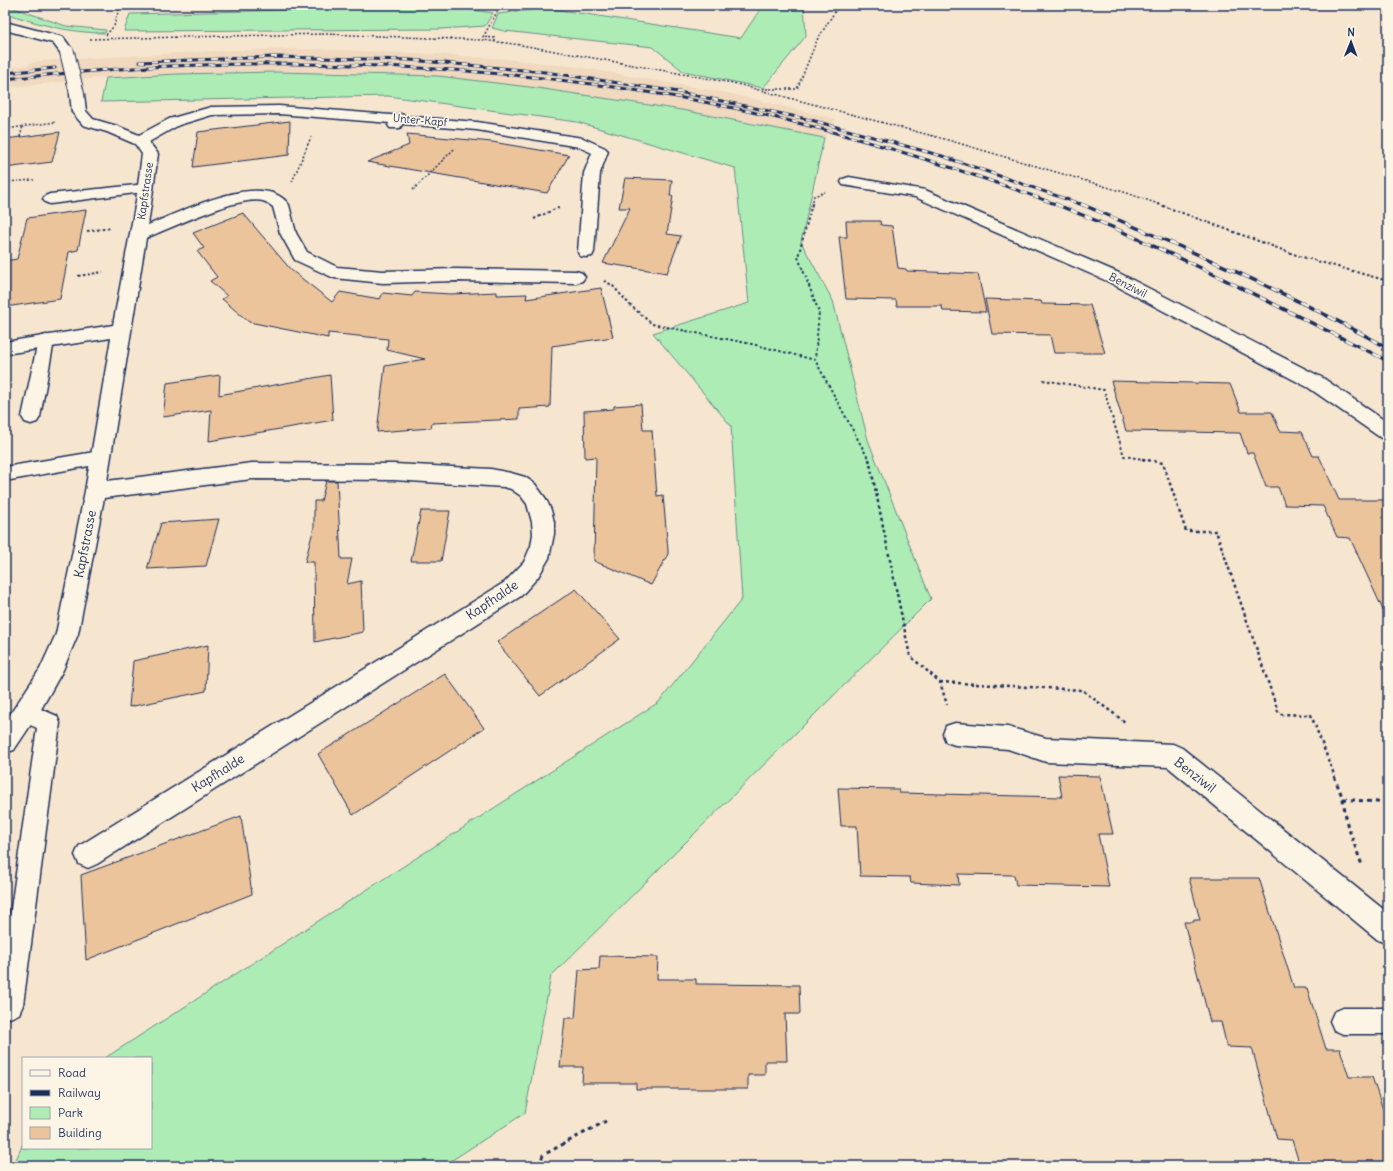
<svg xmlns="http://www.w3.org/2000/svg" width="1393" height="1171" viewBox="0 0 1393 1171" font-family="Delius,sans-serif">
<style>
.built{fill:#f0d9be}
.green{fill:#adedb5;stroke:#648e8a}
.building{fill:#ecc49c;stroke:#1b2f5e}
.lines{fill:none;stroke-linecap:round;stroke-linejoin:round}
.lane-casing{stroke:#1b2f5e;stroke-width:3}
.street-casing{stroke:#1b2f5e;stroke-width:3}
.path-far3{stroke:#1b2f5e;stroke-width:1.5;stroke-dasharray:2 2;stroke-linecap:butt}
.path-far2{stroke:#1b2f5e;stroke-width:2;stroke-dasharray:2.5 2.5;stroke-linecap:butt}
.path-far1{stroke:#1b2f5e;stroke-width:2.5;stroke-dasharray:3 3;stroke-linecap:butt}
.path{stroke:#1b2f5e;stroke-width:3;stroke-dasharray:4 4;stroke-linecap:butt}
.lane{fill:#fcf5e5;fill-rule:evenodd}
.street{fill:#fcf5e5;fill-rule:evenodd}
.rail-far1-casing{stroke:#1b2f5e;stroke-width:3}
.rail-casing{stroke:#1b2f5e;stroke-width:3.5}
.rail-far1{stroke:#fcf5e5;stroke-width:2;stroke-dasharray:6;stroke-linecap:butt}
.rail{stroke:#fcf5e5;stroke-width:2.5;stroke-dasharray:8;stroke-linecap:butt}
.street-bridge-casing{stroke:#1b2f5e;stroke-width:16;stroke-linecap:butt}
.street-bridge{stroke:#fcf5e5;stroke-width:14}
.labels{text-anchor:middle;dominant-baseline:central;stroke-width:3.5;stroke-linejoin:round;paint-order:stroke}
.far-street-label{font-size:11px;fill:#1b2f5e;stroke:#fcf5e5}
.street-label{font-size:13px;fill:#1b2f5e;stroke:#fcf5e5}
</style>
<rect width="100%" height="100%" fill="#f7e6cf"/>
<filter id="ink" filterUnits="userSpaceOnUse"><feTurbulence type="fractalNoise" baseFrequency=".025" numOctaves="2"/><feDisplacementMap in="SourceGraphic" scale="8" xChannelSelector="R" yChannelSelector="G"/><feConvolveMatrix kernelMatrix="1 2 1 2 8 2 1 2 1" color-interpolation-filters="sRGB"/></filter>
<g filter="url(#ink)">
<path class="built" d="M318,49l117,5 71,5 73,8 154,27 103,25 -12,19 -142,-28 -145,-22 -99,-12 -161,-4 -100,2 -78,4 -94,10v-20l22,-3 11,-4 195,-11z"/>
<path class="green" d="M5,5l61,21 40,4 -1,3c-36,0 -67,-9 -100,-20z
M763,5h41l2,31 -43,52 -80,-17 -30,-24 -149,-16 -12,-3 6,-14 49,-6 194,30z
M445,6l48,7 -8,13 -44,3 -317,2 6,-17z
M277,72l161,4 99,12 145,22 142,28 -23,104 32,59 35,139 63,159 -380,377 -26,137 -82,53h-430l10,-22v4h128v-90h-46l554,-356 83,-103 -11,-173 -78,-93 96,-30 -14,-135 -158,-46 -189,-26 -287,6 5,-24 71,-4z"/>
<path class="building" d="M290,121l-1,34 -96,12 5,-35z
M60,132l-8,30 -47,6v-29z
M407,134l85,8 77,13 -22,38 -180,-31 42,-17z
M625,178l47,2 -2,16h3l-6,38 14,2 -14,37 -64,-10 27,-55h-11z
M86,210l-8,40 -9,2 -9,47 -55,8v-46l12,-2 10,-41z
M243,213l48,57 41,32 8,-10 40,7 3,-6 29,3 3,-4 36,2 46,-2v3l30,-1 -1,5 75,-11 12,49 -61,9 -2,61 -31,2v10l-87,4 -1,5 -54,4 8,-66 40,-7 -38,-9 1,-11 -60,-6v5l-79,-16 -27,-23 5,-3 -17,-15 7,-4 -20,-26 7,-3 -11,-15z
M846,221h34l1,4 11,1 6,42 8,1 1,2 71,3 8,38 -43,-1 -1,-5h-45l-1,-6 -50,-1 -7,-62h8z
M985,299l56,2 1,3 48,1 15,48h-51l-4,-18 -58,-1z
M220,375l-1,20 111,-20 3,45 -124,21 2,-31 -48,7 4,-34z
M1111,381l119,3 11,28h31l8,19 22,1 11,24h6l20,44h49v121l-38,-83 -13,-1 -14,-31 -38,-1 -7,-18h-12l-13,-34h-6l-7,-20 -114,-2z
M641,404l2,26h9l5,66 6,-1 5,55v4l-17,31 -57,-24 2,-104 -11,1 -1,-47 30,-2v-3z
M326,481h11l4,78h11l-5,25 14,-3 2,51 -48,10 -1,-80h-9l9,-35v-26h7z
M421,511h29l-9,50h-30z
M219,519l-13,47 -59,3 14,-46z
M576,589l44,50 -80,57 -43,-54z
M208,645l-2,46 -77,16 4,-46z
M445,674l39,54 -131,87 -35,-61z
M1058,775l42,1 13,58h-15l11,53 -93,-2 -2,-10 -56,-1 1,11 -48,-2 -1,-6 -50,-1 -3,-50h-16l-3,-38 60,1 1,4 163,4z
M241,816l11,78 -166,66 -5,-85z
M1189,878h70l35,110h13l19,61h14l9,28h23l16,47v42h-88l-8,-26 -15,-1 -25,-91 -25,-1 -6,-25h-11l-26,-100h10v-2h6z
M600,956l58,1 -1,22h39v5l103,1 1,29h-15l2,47h-22v14h-17v14h-112v-6h-54l1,-16h-23l5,-49h10l4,-48 20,-1z"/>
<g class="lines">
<defs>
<path id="lane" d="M399,114l5,1 2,3 -6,10h-10l-2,-3 6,-10z
M146,184l5,1 2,3 -2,3 -101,13 -5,-2 -2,-3 2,-3 5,-2z
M46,335l6,2 2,4 -14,76 -3,5 -6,2 -6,-2 -3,-5 16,-76 2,-4z
M100,451l6,2 3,5 -3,5 -101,18v-14z
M27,703l30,13 3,7 -37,282 -4,9 -9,4 -5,-2v-66l32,-222 -18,-8 -3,-7 3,-7z
M1343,1008h45v26h-45l-9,-4 -4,-9 4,-9z"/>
<path id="street" d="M5,22l58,15 11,15 -2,3 -5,1 -5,-1 -9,-12 -48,-13z
M77,90l5,1 2,3 2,17 7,8 24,7 22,9 30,-16 42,-12 68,-1 198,16 106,16 22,10 3,3 -8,22 -6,79 -2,4 -6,1 -6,-1 -2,-4 6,-79 8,-20 -13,-6 -102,-17 -198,-16 -67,1 -33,10 -30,17 9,12 -10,71c31,-12 116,-57 141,-20l7,28 11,19 30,15 46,4 72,-2 121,2 6,2 3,4 -3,4 -6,2 -121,-2 -72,2 -49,-5 -39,-18 -15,-27 -7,-26c-3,-2 -6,-5 -10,-6 -24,-6 -92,27 -117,37l-39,243 145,-18 142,1 97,5 20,4 14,4 10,7 11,15 5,11 3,12v12l-5,24 -11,19 -17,19 -424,268 -9,4 -9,-4 -4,-9 4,-9 426,-264 19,-20 7,-16 2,-12 -1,-12 -5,-18 -6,-8 -10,-7 -7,-2 -110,-7 -142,-1 -148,19 -26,136 -15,36 -23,41 -26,39 -9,3v-31l35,-53 16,-35 29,-143 26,-153 -106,16v-12l108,-17 23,-124 6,-47 -7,-10 -28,-12 -24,-7 -11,-13 -2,-18 2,-3z
M849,177l76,13 194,83 204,105 65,45v17l-7,-2 -72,-50 -202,-107 -192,-84 -72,-12 -2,-3 2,-3z
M955,723l53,4 38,11 127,6 9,4 206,165v31l-10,-4 -210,-173 -122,-5 -38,-13 -53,-4 -9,-3 -3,-8 3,-8z"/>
</defs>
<use href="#lane" class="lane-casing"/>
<use href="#street" class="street-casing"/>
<path class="path-far3" d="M106,35l8,-9 6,-21
M90,39l235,-5 158,6 38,5 212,38 215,57 179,53 34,12
M495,42v-4l-12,-1 18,-32
M762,89h35l20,-49 22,-35
M5,129l51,-7
M20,137l3,-11
M5,182l29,-2
M292,182l19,-45
M413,190l42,-42
M812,205l2,-9 11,-4"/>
<path class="path-far2" d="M812,204l-14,53 21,55 -4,48
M1158,204l141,52 89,25
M534,219l23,-11 4,1
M87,231l24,-3
M78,276l25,-4
M604,281l8,4 18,20 22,19 104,21 59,15 54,100
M1043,380l61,10 20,66 24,4"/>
<path class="path-far1" d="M869,459l41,197 30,26 7,23
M1142,459l21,4 23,68h30l63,183 32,1 24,62
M940,682l142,8 43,32"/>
<path class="path" d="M1334,776l9,23 4,25 15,41
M1343,799l45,4
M539,1166l4,-11 63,-34"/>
<use href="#lane" class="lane"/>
<use href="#street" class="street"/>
<defs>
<path id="rail-far1" d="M139,62l135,-5 136,3 135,12 134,20 132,28 131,36 141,49
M5,73l50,-5
M5,79c55,-5 111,-11 166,-13 165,-7 331,2 494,29 134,22 266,63 393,110"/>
<path id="rail" d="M1055,204l57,23 87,40 189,94
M1081,204c104,44 208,89 307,144"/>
</defs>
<use href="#rail-far1" class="rail-far1-casing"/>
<use href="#rail" class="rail-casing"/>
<use href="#rail-far1" class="rail-far1"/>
<use href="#rail" class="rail"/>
<defs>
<path id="street-bridge" d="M67,52l10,42"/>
</defs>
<use href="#street-bridge" class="street-bridge-casing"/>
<use href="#street-bridge" class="street-bridge"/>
</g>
</g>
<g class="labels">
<g class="far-street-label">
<text transform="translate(420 120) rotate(5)">Unter-Kapf</text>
<text transform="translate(145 191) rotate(-82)">Kapfstrasse</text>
<text transform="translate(1128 285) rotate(27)">Benziwil</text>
</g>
<g class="street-label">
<text transform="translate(85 544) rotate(-79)">Kapfstrasse</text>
<text transform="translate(492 600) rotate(-34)">Kapfhalde</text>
<text transform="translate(218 773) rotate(-32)">Kapfhalde</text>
<text transform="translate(1195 775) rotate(38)">Benziwil</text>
</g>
</g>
<rect width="1393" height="1171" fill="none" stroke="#fcf5e5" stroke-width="20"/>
<rect x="10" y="10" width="1373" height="1151" fill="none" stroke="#1b2f5e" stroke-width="1.5" filter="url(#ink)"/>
<rect x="22" y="1057" width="130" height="92" fill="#fcf5e5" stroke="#a2a6af"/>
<rect x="30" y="1070" width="20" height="6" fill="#fcf5e5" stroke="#a2a6af"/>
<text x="58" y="1077" font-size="12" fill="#1b2f5e">Road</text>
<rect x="30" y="1090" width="20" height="6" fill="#1b2f5e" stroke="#a2a6af"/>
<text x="58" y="1097" font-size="12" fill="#1b2f5e">Railway</text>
<rect x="30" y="1107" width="20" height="12" fill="#adedb5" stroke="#a2a6af"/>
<text x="58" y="1117" font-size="12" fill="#1b2f5e">Park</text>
<rect x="30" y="1127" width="20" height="12" fill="#ecc49c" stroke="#a2a6af"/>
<text x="58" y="1137" font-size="12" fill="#1b2f5e">Building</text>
<g transform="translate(1351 42) rotate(1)" stroke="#fcf5e5" stroke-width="3" paint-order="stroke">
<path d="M0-3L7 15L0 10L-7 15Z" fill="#1b2f5e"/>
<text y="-6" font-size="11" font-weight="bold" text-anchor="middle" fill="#1b2f5e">N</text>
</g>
</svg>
